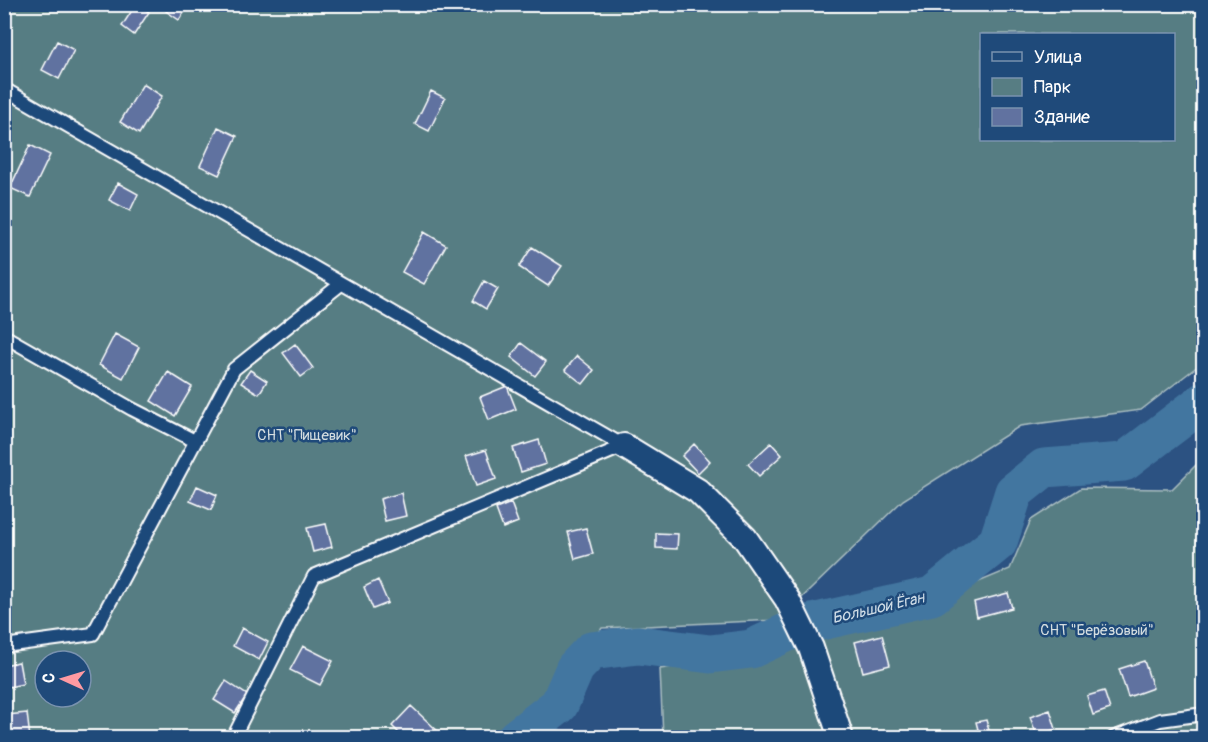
<svg xmlns="http://www.w3.org/2000/svg" width="1208" height="742" viewBox="0 0 1208 742" font-family="Pangolin,sans-serif">
<style>
.green{fill:#577d83;stroke:#abbec1;stroke-width:1.5;fill-rule:evenodd}
.lines{fill:none;stroke-linecap:round;stroke-linejoin:round}
.river{stroke:#4376a0;stroke-width:39}
.building{fill:#6172a0;stroke:#fff;stroke-width:1.5}
.service-casing{stroke:#fff;stroke-width:16}
.minor-casing{stroke:#fff;stroke-width:28}
.service{stroke:#1f4a7a;stroke-width:12}
.minor{stroke:#1f4a7a;stroke-width:24}
.labels{text-anchor:middle;dominant-baseline:central;stroke-width:5;stroke-linejoin:round;paint-order:stroke}
.park-label{font-size:15px;fill:#d5dee0;stroke:#1f4a7a}
.water-label{font-size:16px;font-style:italic;fill:#d0dde7;stroke:#1f4a7a}
</style>
<rect width="100%" height="100%" fill="#2c5282"/>
<filter id="ink" filterUnits="userSpaceOnUse"><feTurbulence type="fractalNoise" baseFrequency=".0167" numOctaves="2"/><feDisplacementMap in="SourceGraphic" scale="12" xChannelSelector="R" yChannelSelector="G"/><feConvolveMatrix kernelMatrix="1 2 1 2 8 2 1 2 1" color-interpolation-filters="sRGB"/></filter>
<g filter="url(#ink)">
<path class="green" d="M4,5h1199v357l-62,48 -121,16 -117,74 -124,120 -177,8 -78,109h-519zM982,34h192v106h-192zM45,661h36v36h-36z
M1203,458v279h-540l-3,-68 117,-18 66,-28 26,-3 64,-19 77,-32 21,-49 50,-32 91,1z"/>
<g class="lines">
<path class="river" d="M516,738l43,-33 16,-37 16,-17 47,-6 72,9 41,-5 52,-24 129,-29 66,-54 16,-50 30,-24 80,-6 80,-61"/>
</g>
<path class="building" d="M136,4l13,8 -15,23 -12,-9z
M170,4h20l-11,16 -13,-9z
M57,41l17,9 -15,29 -17,-9z
M143,84l19,12 -23,38 -19,-12z
M431,91l14,7 -16,33 -14,-7z
M218,127l19,9 -18,39 -19,-9z
M30,145l20,10 -20,42 -20,-9z
M118,183l20,11 -8,17 -21,-11z
M424,232l22,13 -22,39 -22,-12z
M532,247l30,19 -14,20 -29,-19z
M484,281l14,8 -12,20 -13,-8z
M115,334l24,13 -16,31 -24,-13z
M521,343l25,19 -11,14 -24,-19z
M295,344l18,24 -12,9 -18,-24z
M577,356l17,14 -11,14 -18,-14z
M250,370l17,11 -8,13 -18,-11z
M168,372l24,15 -17,29 -24,-15z
M507,386l9,23 -27,11 -9,-23z
M539,440l7,24 -25,8 -8,-24z
M771,443l11,12 -23,21 -11,-12z
M694,444l16,17 -12,12 -16,-17z
M486,450l10,29 -20,7 -10,-30z
M197,486l20,9 -6,15 -21,-9z
M401,493l5,23 -21,5 -5,-22z
M511,503l7,19 -15,6 -7,-19z
M326,524l6,23 -19,5 -6,-24z
M586,528l7,26 -18,5 -7,-27z
M656,533l22,1 -1,15 -21,-1z
M378,580l10,23 -15,6 -9,-22z
M1008,593l4,15 -35,9 -3,-15z
M242,628l26,14 -9,18 -26,-14z
M882,635l8,30 -27,7 -8,-30z
M303,646l30,15 -13,24 -30,-15z
M1144,661l9,27 -25,9 -9,-28z
M19,662l4,22 -19,4v-23z
M226,681l21,14 -12,18 -21,-13z
M1104,691l6,18 -17,6 -6,-19z
M411,706l30,28 -3,4h-34l-12,-12z
M1050,710l6,19 -19,7 -7,-19z
M27,713l3,25h-21l-2,-23z
M986,720l4,14 -10,3 -4,-15z
M1161,731h16v7h-16z"/>
<g class="lines">
<defs>
<path id="service" d="M4,89l620,357
M4,336l128,73 63,32
M4,646l89,-12 141,-265 107,-85
M233,738l81,-162 310,-130
M1113,738l47,-18 44,-6"/>
<path id="minor" d="M624,446l74,45 47,47 42,61 24,49 30,90"/>
</defs>
<use href="#service" class="service-casing"/>
<use href="#minor" class="minor-casing"/>
<use href="#service" class="service"/>
<use href="#minor" class="minor"/>
</g>
</g>
<g class="labels">
<g class="park-label">
<text x="307" y="435">СНТ "Пищевик"</text>
<text x="1097" y="630">СНТ "Берёзовый"</text>
</g>
<g class="water-label">
<text transform="translate(878 608) rotate(-13)">Большой Ёган</text>
</g>
</g>
<rect width="1208" height="742" fill="none" stroke="#1f4a7a" stroke-width="24"/>
<rect x="12" y="12" width="1184" height="718" fill="none" stroke="#fff" stroke-width="2" filter="url(#ink)"/>
<rect x="980" y="33" width="195" height="108" fill="#1f4a7a" stroke="#7992af" stroke-width="1.5"/>
<rect x="992" y="52" width="30" height="9" fill="#1f4a7a" stroke="#7992af" stroke-width="1.5"/>
<text x="1034" y="63" font-size="18" fill="#ffffff">Улица</text>
<rect x="992" y="78" width="30" height="18" fill="#577d83" stroke="#7992af" stroke-width="1.5"/>
<text x="1034" y="93" font-size="18" fill="#ffffff">Парк</text>
<rect x="992" y="108" width="30" height="18" fill="#6172a0" stroke="#7992af" stroke-width="1.5"/>
<text x="1034" y="123" font-size="18" fill="#ffffff">Здание</text>
<g transform="translate(63 679) rotate(274)"><circle r="28" fill="#1f4a7a" stroke="#7992af" stroke-width="1.5"/>
<path d="M0-4.5L10 22L0 15L-10 22Z" fill="#ff9aa2"/>
<text y="-9" font-size="16" font-weight="bold" text-anchor="middle" fill="#ffffff">С</text>
</g>
</svg>
